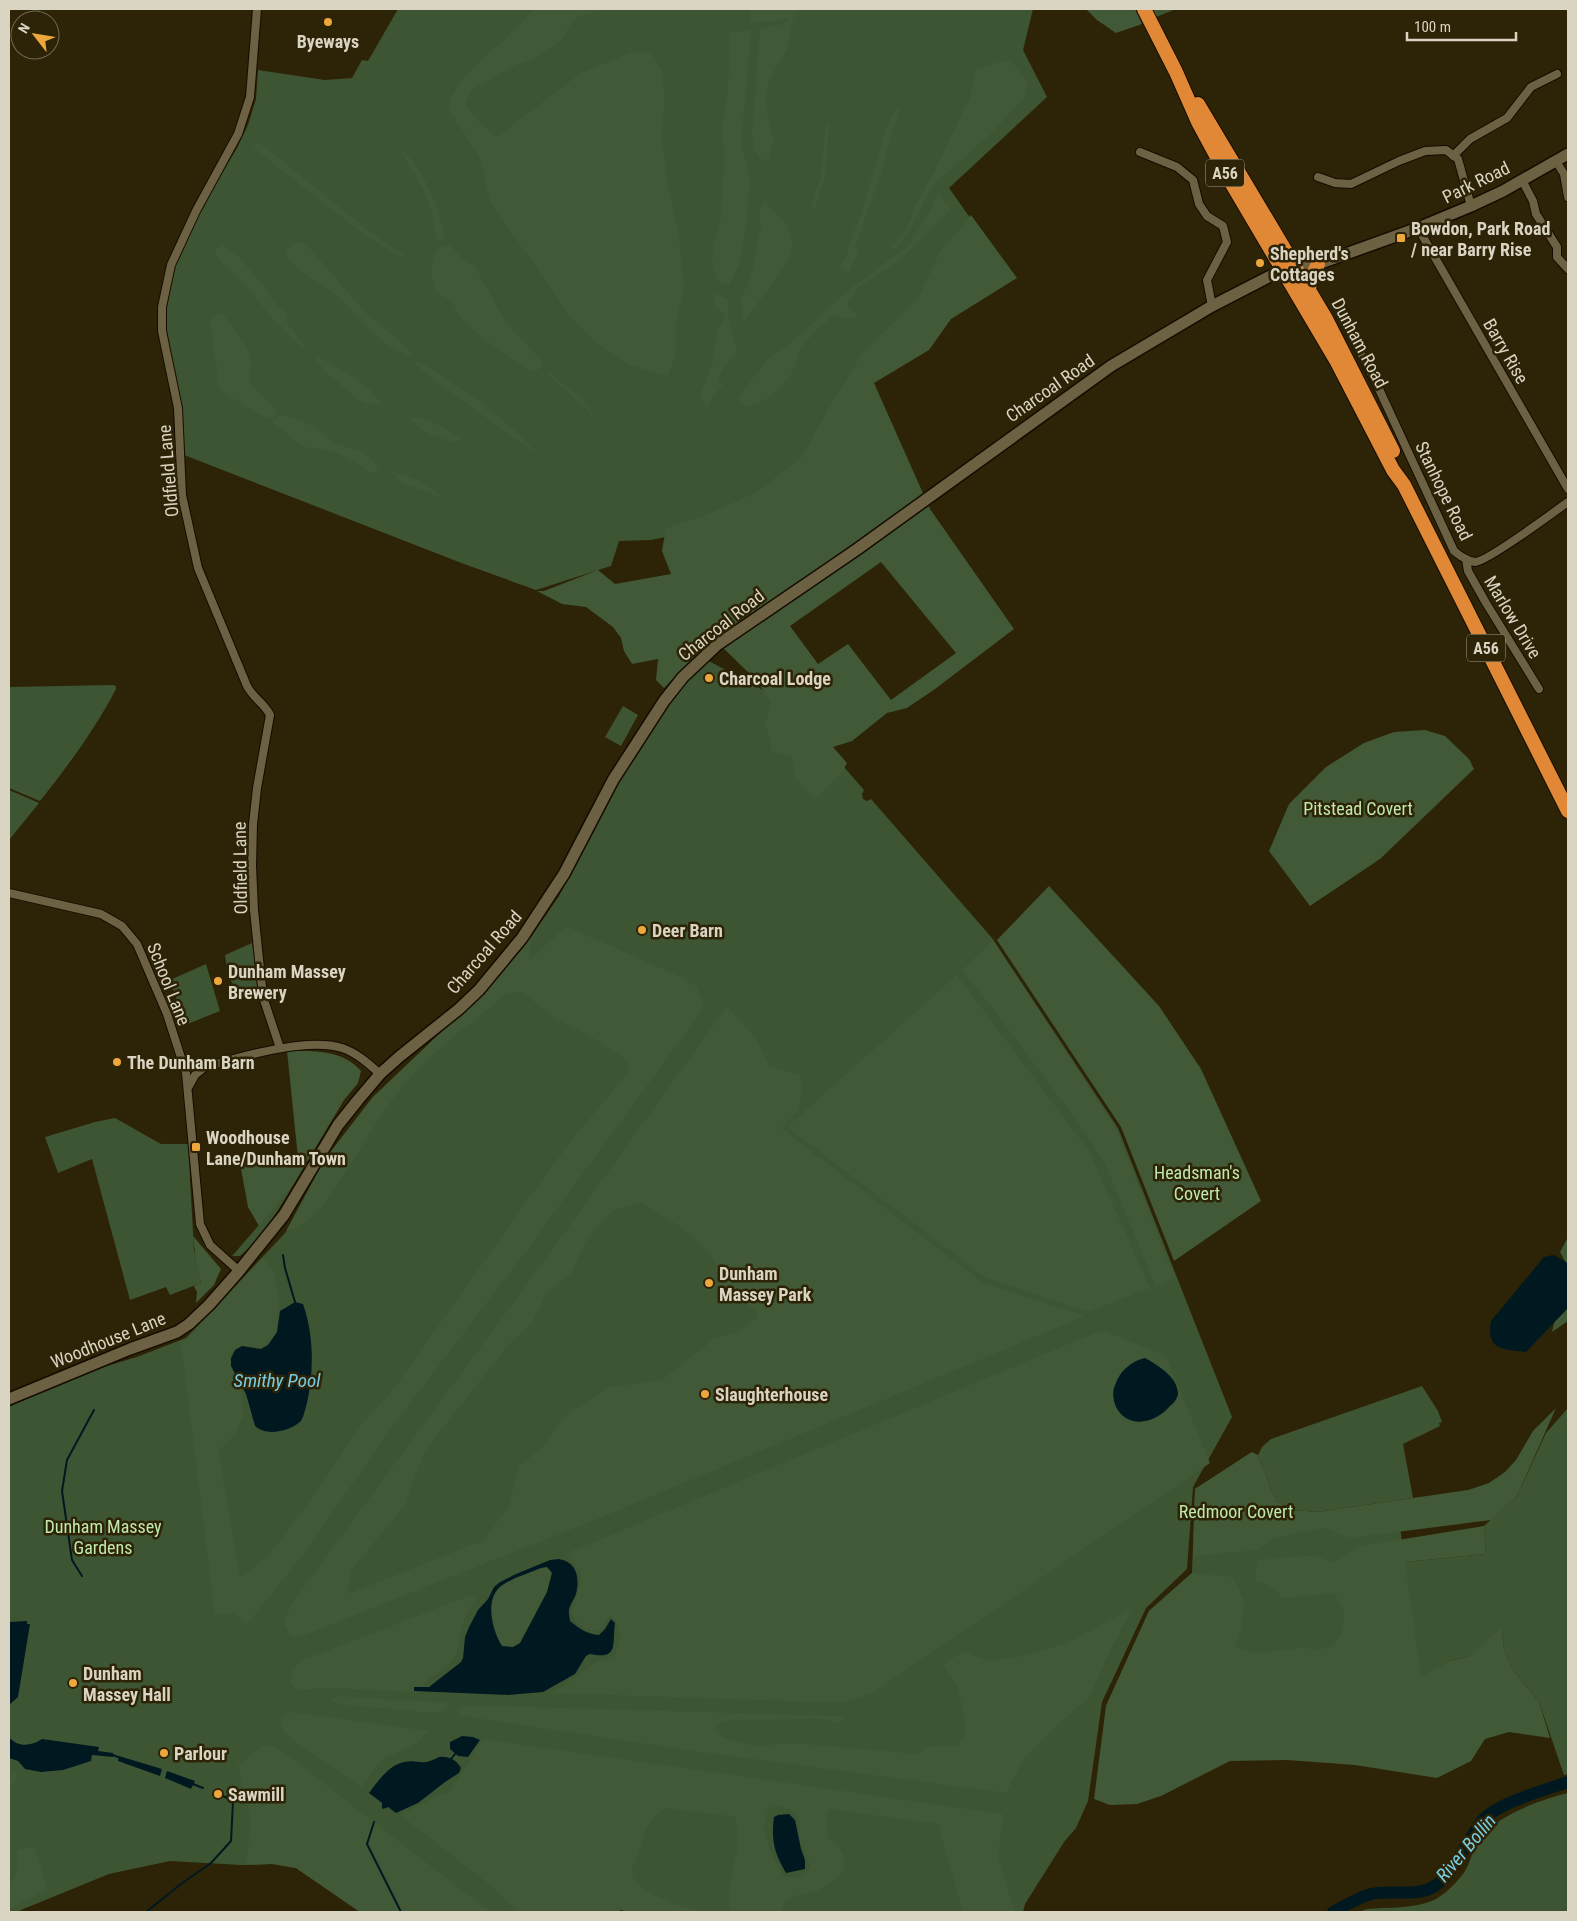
<svg xmlns="http://www.w3.org/2000/svg" width="1577" height="1921" viewBox="0 0 1577 1921" font-family="'Roboto Condensed',sans-serif">
<style>
.green{fill:#3e5534}
.forest{fill:#415937;fill-rule:evenodd}
.water{fill:#001920;fill-rule:evenodd}
.lines{fill:none;stroke-linecap:round;stroke-linejoin:round}
.stream{stroke:#001920;stroke-width:2}
.river{stroke:#001920;stroke-width:12}
.street-casing{stroke:#150c00;stroke-width:10}
.secondary-casing{stroke:#150c00;stroke-width:14}
.highway-casing{stroke:#150c00;stroke-width:16}
.street{stroke:#6d6144;stroke-width:8}
.secondary{stroke:#6d6144;stroke-width:11}
.highway{stroke:#e08835;stroke-width:14}
.poi-dot{fill:#eea73d;stroke:#2d2306;stroke-width:2}
.labels{text-anchor:middle;dominant-baseline:central;stroke-width:5;stroke-linejoin:round;paint-order:stroke}
.shield{fill:#2d2306;stroke:#a69f8a;stroke-width:1}
.shield-label{font-size:16px;font-weight:bold;fill:#dad4c3}
.poi-label{font-size:18px;font-weight:bold;fill:#dad4c3;stroke:#2d2306;text-anchor:start}
.street-label{font-size:18px;fill:#dad4c3;stroke:#2d2306}
.park-label{font-size:18px;fill:#bfe9ad;stroke:#2d2306}
.water-label{font-size:19px;font-style:italic;fill:#76cee6;stroke:#2d2306}
</style>
<rect width="100%" height="100%" fill="#2d2306"/>
<path class="green" d="M398,9h635l-10,41 24,47 -98,91 34,48 -105,121 -67,117 -107,55 -53,11 -32,1 -8,25 -75,24 -72,-26 -280,-109 -3,-46 -9,-49 -7,-27 -1,-24 5,-27 6,-18 25,-54 37,-62 11,-23 8,-26 2,-29 67,10 27,-2 10,-18 6,1z
M1152,9h24l-20,8z
M707,660l82,44 75,86 -2,4 1,5 4,2 4,-2 121,139 126,190 114,289 -39,70 -6,82 -41,39 -44,94 -14,99 -12,27 -12,14 -39,62 -2,8h-395l-6,-2 -10,2h-252l-64,-44 -23,-4 -32,1 -71,-4 -61,13 -93,38h-7v-505l74,-34 54,-16 49,-19 100,-106 39,-73 48,-62 121,-115 37,-45 28,-41 35,-65 23,-49 50,-75 16,-22z
M113,685l3,1v3c-21,40 -48,77 -76,112l-31,-13v-101z
M623,706l15,9 -17,31 -16,-9z
M9,790l30,13 -30,37z
M252,943l6,41v13l-5,3c-22,-6 -25,-25 -28,-45z
M206,964l14,47 -35,14 -15,-45z
M115,1118l46,26h27l6,106 7,33 -31,12 -4,-8 -36,13 -38,-141 -34,14 -13,-36 50,-15z
M292,1187c-14,24 -30,50 -52,69h-8z
M1422,1386l16,25 4,11 -3,1 1,3 -37,18 10,54 -96,14 -22,-2 -19,-9 -18,-46 4,-8 9,-8z
M1568,1408v366l-4,1 -25,-73 -25,-31 -10,-21 -2,-20 -32,26 -21,5 -28,17 -315,28 43,-95 43,-38 3,-84 57,-37 22,71 123,-17 8,56 81,-8 -2,-28 33,-30 29,-63z
M1568,1793v119h-209l8,-3c22,-2 46,0 67,-9 11,-5 30,-24 34,-35 5,-11 7,-22 15,-31 19,-20 59,-35 85,-41z"/>
<path class="forest" d="M534,9h67l-27,10 -13,21 -21,16 -28,11 -41,23 -6,14 13,17 18,16 85,-64 53,-22 18,2 10,18 3,32 -4,33 6,43 12,58 5,51 -8,32 1,29 -9,27 -39,-11 -31,-21 -30,-29 -21,-33 -57,-79 -9,-43 -32,-51c1,-27 36,-52 55,-69 10,-10 20,-21 30,-31z
M750,9h49l-4,4 -5,16 -2,20 -19,30 -4,23 5,27 4,9 -5,19 -8,5 -8,-15 -1,-13 8,-105 27,-6 1,-5 -14,3 -23,1z
M1086,9h49l7,15 -26,9 -19,-13z
M751,30l-10,114 9,33 -3,42 -7,45 -11,21 -11,-3 -6,-16 1,-20 8,-29 3,-60 -2,-27 6,-40 2,-57z
M1011,61l16,19 -1,15 -34,38 -60,53 -25,49 -12,14 -4,-3 13,-13 8,-16 2,-9 19,-34 37,-77 6,-28 24,-7z
M896,108l3,2 -17,59 -27,78 3,7 -10,20 -8,-8 8,-14 4,-16 10,-24 24,-84z
M829,122l-4,55 -11,33h-2l1,-12 8,-21 5,-54z
M253,143l8,1 112,90 32,22 -4,2 -31,-19 -114,-89z
M404,150c24,31 34,51 41,90l-9,2c-1,-37 -16,-60 -35,-90z
M938,193l13,16 -48,48 -44,30 -12,17 2,5 7,3v5l-6,2 -17,-3c-8,6 -32,29 -35,38 -1,3 0,8 -2,11 -10,21 -27,37 -50,42l-8,-7 9,-14 20,-26 23,-16 56,-52 62,-46 21,-33z
M765,201l23,25 5,18 -5,17 -44,62 -3,-23 12,-31 8,-43 -2,-16z
M971,215l46,63 -66,41 -22,31 -55,33 56,126 84,120 -79,60 -28,19 -20,5 -35,28 -19,6 14,16 -6,11 -26,26 -19,-22 -4,-21 -21,-6v-10l-6,-17 6,-22 -14,-21 -44,-43 -49,50 -8,-8 2,-21 -26,5 -8,-13 -3,-13 -8,-11 -27,-20 -24,-3 -25,-13h7l54,-21 17,14 56,-10 -9,-23 4,-23 38,-12 52,-24 46,-35 26,-48 36,-58 54,-52 21,-46zM881,562l75,91 -65,47 -43,-56 -30,20 -28,-38z
M297,242l8,1c21,23 40,47 61,70 16,16 35,23 47,44 -37,-12 -51,-39 -78,-63 -19,-16 -37,-18 -50,-42l5,-6z
M222,244l18,14 22,26 8,13 16,17 2,10 18,23 -3,2 -34,-34 -15,-20 -33,-33 -7,-12z
M450,245l14,15 10,5 33,59 34,36 1,6 -4,4 -9,1 -52,-37 -18,-18 -7,-15 -13,-7 -3,-4 -1,-7 -4,-8 2,-15 6,-13z
M715,293l13,6v15l9,39c-9,6 -14,17 -19,27l5,5 -11,13 -4,9 -6,-7 -1,-8 11,-26 5,-34 8,-14 -4,-7 -6,-5z
M221,312l12,15 18,29 -2,26 28,28v3l-7,6 -15,-7 -29,-18 -7,-7 -2,-6v-15l-4,-16v-16l-4,-11 5,-7z
M319,357c23,15 50,23 62,48 -10,1 -17,-1 -25,-7l-36,-31 -6,-9z
M416,360c39,24 94,58 121,95l-108,-79 -15,-13z
M549,372l33,27 22,29 -23,-25 -34,-28z
M281,414c10,5 20,6 29,11 10,5 17,13 26,18 12,6 27,7 36,16 4,3 5,10 6,14l-11,-2 -14,-10 -15,-7 -19,-6 -8,1 -12,-5 -27,-22z
M409,417c19,0 37,12 53,21l-6,4c-20,-4 -34,-8 -47,-25z
M391,471c20,5 37,12 52,27l-44,-16z
M1425,730l20,6 24,23 5,10 -94,90 -70,47 -41,-55 20,-47 37,-37 38,-24 30,-11z
M1049,886l110,120 42,63 60,132 -87,60 -53,-134 -124,-187z
M566,926l115,51 16,10 7,16 -9,17 -168,230 -132,173 -96,137 -52,64 -13,-11 -19,3 -34,-274 7,-3 75,-82c3,4 7,8 9,12 7,17 11,54 1,69 -3,5 -8,8 -12,10l-19,-2 -7,3 -5,9v9l11,19 2,31 -9,18 -16,16 22,127 27,-21 45,-58 47,-72 33,-36 142,-200 39,-53 56,-66 -2,-12 -34,-22 -40,-21 -31,-25 -15,2c-37,31 -78,59 -108,97 -22,29 -41,62 -61,93 -13,20 -28,41 -52,47l39,-72 48,-62 121,-115 37,-45 -2,24z
M993,940l123,189 50,127 10,22 -20,8 -52,-124 -19,-30 -92,-123 -31,-39z
M957,975l132,176 61,137 -62,24 -102,-34 -199,-151z
M727,1006l30,34 12,26 31,9 2,18 -4,18 -17,17 202,155 102,33 -483,201 -304,121 -9,-4 -5,-9 6,-19 273,-371zM640,1202l44,27 31,31 3,29 40,22 -2,8 -16,12 -26,8 -52,41 -52,7 -43,27 -21,29 -27,24 -11,40 -24,33 -136,54 3,-23 53,-65 20,-53 15,-20 71,-90 22,-20 15,-31 24,-18 17,-37 26,-27z
M287,1051c27,0 55,-2 74,20l-3,12 -14,17 -52,87 -33,39 -11,-19 -8,-44 58,-5z
M193,1236l28,33 -7,16 -18,18 1,-11 -3,-6 7,-3 -5,-22z
M1568,1237v30l-8,-15z
M1568,1298v23l-16,11 5,-21z
M1102,1330l64,26 44,107 -339,231 -29,9 -290,-10 24,-16 19,-15 19,-6c7,-16 10,-27 -4,-42l-7,13 -7,4c-8,-1 -11,-2 -17,-7 -17,-15 3,-28 2,-48 -1,-9 -10,-16 -16,-22z
M1556,1408l-39,88 -26,24 -141,18 -24,-10 -53,10 -14,12 -66,6 2,-67 57,-37 6,3 18,46 19,9 22,2 151,-22 21,-7 16,-11 11,-12 17,-29z
M1484,1526l2,28 -81,8 16,115 28,-16 21,-5 29,-27 3,1 2,20 10,21 25,31 11,36 -41,-6 -24,7 -14,22 -34,17 -82,-13 -68,-5 -57,1 -69,35 -24,8 -27,1 -16,-6 12,-93 43,-95 43,-38 41,4 11,23 -3,29 -7,18 17,6 50,-5 21,1 12,-3c12,-19 15,-36 -1,-53l-50,5 -14,-13 -14,-4 2,-21 58,-5 18,8 28,-17z
M547,1567l5,5 -5,20 -27,51 -7,4 -11,-1c-10,-16 -18,-47 0,-61 10,-8 27,-12 39,-17z
M471,1595l5,4 -9,13 -6,17 -4,24 -11,15 -18,11 -10,13 -88,-4 -33,2 -7,-8 3,-14 10,-8z
M1133,1608l-22,41 -22,48 -37,33 -28,29 -18,34 -320,-43 -224,-34 -5,-3 1,-5 5,-3 381,11v5l-7,2 -20,-5 -93,3 -11,7 10,9 30,9 42,-3 123,11 9,-7 32,-2 6,-10v-17l-8,-32 -14,-21 20,-14 25,10 30,-4 49,-14z
M337,1696l114,7c-5,9 -11,9 -21,10l-92,-9 -7,-4z
M294,1712l134,19 -11,12 -34,16 -11,12 -10,16 -60,-40 -17,-14 -4,-11 4,-8z
M483,1739l520,75 -5,44 17,54h-52l-25,-88 -110,-15 -2,13 3,17 10,8 6,11 -1,10 -7,11 -18,11 -21,5 -14,6 -1,11h-54l1,-26 8,-41 -2,-28 -70,-9c-18,12 -20,20 -26,41 -2,8 -9,17 -8,25 2,18 54,34 69,38h-73l-6,-2 -10,2h-94l-24,-24 -94,-73 33,-17 17,-6zM782,1806c29,13 11,18 19,40 3,7 7,12 9,19l-4,9 -11,4 -12,-3c-10,-19 -28,-49 -12,-68z
M271,1745l10,5 204,158 10,4h-135l-64,-44 -24,-4 -26,1 5,-44 -13,-56 25,-19z
M9,1769l9,4 -3,9 -6,5z
M35,1846l12,44 -38,19v-28h4l5,-13v-18z"/>
<path class="water" d="M1553,1255l15,8v45l-42,44c-24,-3 -40,-2 -35,-31l53,-64z
M295,1302l8,2c11,31 11,67 4,99 -2,6 -3,13 -6,18 -5,5 -14,9 -21,10 -9,2 -18,1 -25,-5l-9,-32 -15,-28v-8l4,-8 7,-4 19,3 7,-4 9,-13 3,-21z
M1145,1358c12,7 32,18 33,35 0,5 -4,10 -8,13 -14,17 -42,24 -54,1 -3,-8 -4,-14 -1,-22 5,-14 16,-24 30,-27z
M559,1559c18,3 21,19 17,35 -2,6 -8,13 -7,19 0,3 1,6 1,8 10,8 17,13 29,14l6,-6 6,-10 4,4c-3,22 4,37 -25,31l-4,2 -11,18 -32,18 -35,3 -94,-4v-4h15l32,-25 2,-4 2,-21 4,-10 9,-17 10,-11 6,-12 6,-5 16,-8 34,-14zM547,1567l5,6 -5,19 -27,51 -7,4 -11,-1c-10,-16 -19,-50 2,-62 11,-7 25,-11 37,-16z
M27,1621v3h3l-12,73 -9,8v-83z
M462,1736l11,1 7,3 -12,17 -10,-1 -8,-7v-7z
M9,1737c9,11 22,9 33,2l57,8 -1,4 15,2v4l-21,-2 -1,6 -28,9 -22,2 -16,-3 -7,-8 -9,-3z
M119,1756l43,13 -2,7 -42,-15z
M439,1757c9,-1 17,2 22,11l-2,5 -14,9 -27,21 -22,10 -8,-6 -5,2 -1,-1v-5l-13,-10c9,-12 20,-28 35,-31 17,-3 16,5 35,-5z
M167,1771l28,10 -4,8 -26,-11z
M789,1814l6,6 6,29 4,11v9l-19,4c-12,-20 -15,-33 -12,-56l4,-2z"/>
<g class="lines">
<path class="stream" d="M283,1255l2,13 10,34
M82,1576l-10,-16 -10,-69 5,-31 27,-50
M113,1755l7,3
M451,1759l4,-5
M193,1784l10,4
M374,1822l-7,22 34,68
M146,1912l35,-28 30,-21 20,-22 2,-40 -10,-5"/>
<path class="river" d="M1333,1912c12,-6 24,-14 38,-18 21,-5 44,4 64,-8 20,-13 32,-46 47,-65 15,-18 63,-31 86,-39"/>
<defs>
<path id="street" d="M257,9l-7,88 -12,37 -42,77 -25,54 -9,42v24l16,77 4,87 16,73 49,118c6,12 18,18 23,29l-13,73 -4,36 -1,42 2,44 7,69 3,21 16,48
M1140,152l37,15 16,13 6,24 8,12 16,10 4,16 -20,38 5,26
M1453,156l17,-17 37,-21 24,-31 26,-13
M1556,161l8,13 4,23
M1318,177l17,6 16,1 48,-23 26,-10 21,-1 12,9 13,47
M1522,180l11,21 3,13 21,33v10l11,12
M1418,228l150,261
M1346,324l33,65 75,162c6,5 13,10 21,11 12,0 79,-50 93,-60
M1466,559l2,12 18,32 53,86
M9,893l92,21 21,12 15,18 30,70 19,59 14,151 10,21 29,26
M182,1059l11,6 12,2
M189,1086l6,-11 10,-8c36,-10 101,-30 137,-19 15,5 27,16 38,26"/>
<path id="secondary" d="M9,1399l121,-50 47,-17 12,-8 20,-19 30,-34 45,-56 54,-90 20,-25 22,-26 19,-17 60,-48 20,-19 43,-52 42,-64 49,-94 51,-79 19,-24 34,-32 139,-95 255,-184 101,-60 70,-36 16,-1 20,-5 100,-36 53,-22 32,-15 65,-37"/>
<path id="highway" d="M1144,9l32,63 22,50 28,52 111,188 56,108 11,15 164,326
M1198,104l127,213 68,134
M1309,289l2,-10 7,-15"/>
</defs>
<use href="#street" class="street-casing"/>
<use href="#secondary" class="secondary-casing"/>
<use href="#highway" class="highway-casing"/>
<use href="#street" class="street"/>
<use href="#secondary" class="secondary"/>
<use href="#highway" class="highway"/>
</g>
<g class="poi-dot">
<circle cx="328" cy="22" r="5"/>
<rect x="1396" y="233" width="10" height="10" rx="2.5"/>
<circle cx="1260" cy="263" r="5"/>
<circle cx="709" cy="678" r="5"/>
<circle cx="642" cy="930" r="5"/>
<circle cx="218" cy="981" r="5"/>
<circle cx="117" cy="1062" r="5"/>
<rect x="191" y="1142" width="10" height="10" rx="2.5"/>
<circle cx="709" cy="1283" r="5"/>
<circle cx="705" cy="1394" r="5"/>
<circle cx="73" cy="1683" r="5"/>
<circle cx="164" cy="1753" r="5"/>
<circle cx="218" cy="1794" r="5"/>
</g>
<g class="labels">
<g class="shield">
<rect x="1206" y="159.5" width="38" height="27" rx="4"/>
<rect x="1467" y="634.5" width="38" height="27" rx="4"/>
</g>
<g class="shield-label">
<text x="1225" y="173">A56</text>
<text x="1486" y="648">A56</text>
</g>
<g class="poi-label">
<text x="328" y="41" text-anchor="middle">Byeways</text>
<text x="1411" y="228">Bowdon, Park Road<tspan x="1411" dy="21">/ near Barry Rise</tspan></text>
<text x="1270" y="253">Shepherd's<tspan x="1270" dy="21">Cottages</tspan></text>
<text x="719" y="678">Charcoal Lodge</text>
<text x="652" y="930">Deer Barn</text>
<text x="228" y="971">Dunham Massey<tspan x="228" dy="21">Brewery</tspan></text>
<text x="127" y="1062">The Dunham Barn</text>
<text x="206" y="1137">Woodhouse<tspan x="206" dy="21">Lane/Dunham Town</tspan></text>
<text x="719" y="1273">Dunham<tspan x="719" dy="21">Massey Park</tspan></text>
<text x="715" y="1394">Slaughterhouse</text>
<text x="83" y="1673">Dunham<tspan x="83" dy="21">Massey Hall</tspan></text>
<text x="174" y="1753">Parlour</text>
<text x="228" y="1794">Sawmill</text>
</g>
<g class="street-label">
<text transform="translate(1476 182) rotate(-26)">Park Road</text>
<text transform="translate(1360 343) rotate(62)">Dunham Road</text>
<text transform="translate(1506 351) rotate(60)">Barry Rise</text>
<text transform="translate(1050 388) rotate(-35)">Charcoal Road</text>
<text transform="translate(168 471) rotate(-95)">Oldfield Lane</text>
<text transform="translate(1444 491) rotate(64)">Stanhope Road</text>
<text transform="translate(1513 617) rotate(59)">Marlow Drive</text>
<text transform="translate(721 625) rotate(-38)">Charcoal Road</text>
<text transform="translate(240 868) rotate(-91)">Oldfield Lane</text>
<text transform="translate(484 952) rotate(-49)">Charcoal Road</text>
<text transform="translate(169 984) rotate(68)">School Lane</text>
<text transform="translate(108 1340) rotate(-22)">Woodhouse Lane</text>
</g>
<g class="park-label">
<text x="1358" y="808">Pitstead Covert</text>
<text x="1197" y="1172">Headsman's<tspan x="1197" dy="21">Covert</tspan></text>
<text x="1236" y="1511">Redmoor Covert</text>
<text x="103" y="1526">Dunham Massey<tspan x="103" dy="21">Gardens</tspan></text>
</g>
<g class="water-label">
<text x="277" y="1380">Smithy Pool</text>
<text transform="translate(1466 1848) rotate(-50)">River Bollin</text>
</g>
</g>
<rect width="1577" height="1921" fill="none" stroke="#dad4c3" stroke-width="20"/>
<g transform="translate(35 35) rotate(301)"><circle r="24" fill="#2d2306" stroke="#726a52"/>
<path d="M0-4L9 19L0 12L-9 19Z" fill="#eea73d"/>
<text y="-8" font-size="14" font-weight="bold" text-anchor="middle" fill="#dad4c3">N</text>
</g>
<path d="M1407 32v8h109v-8" fill="none" stroke="#dad4c3" stroke-width="2.5"/>
<text x="1414" y="32" font-size="15" fill="#dad4c3" stroke="#2d2306" stroke-width="4" paint-order="stroke">100 m</text>
</svg>
